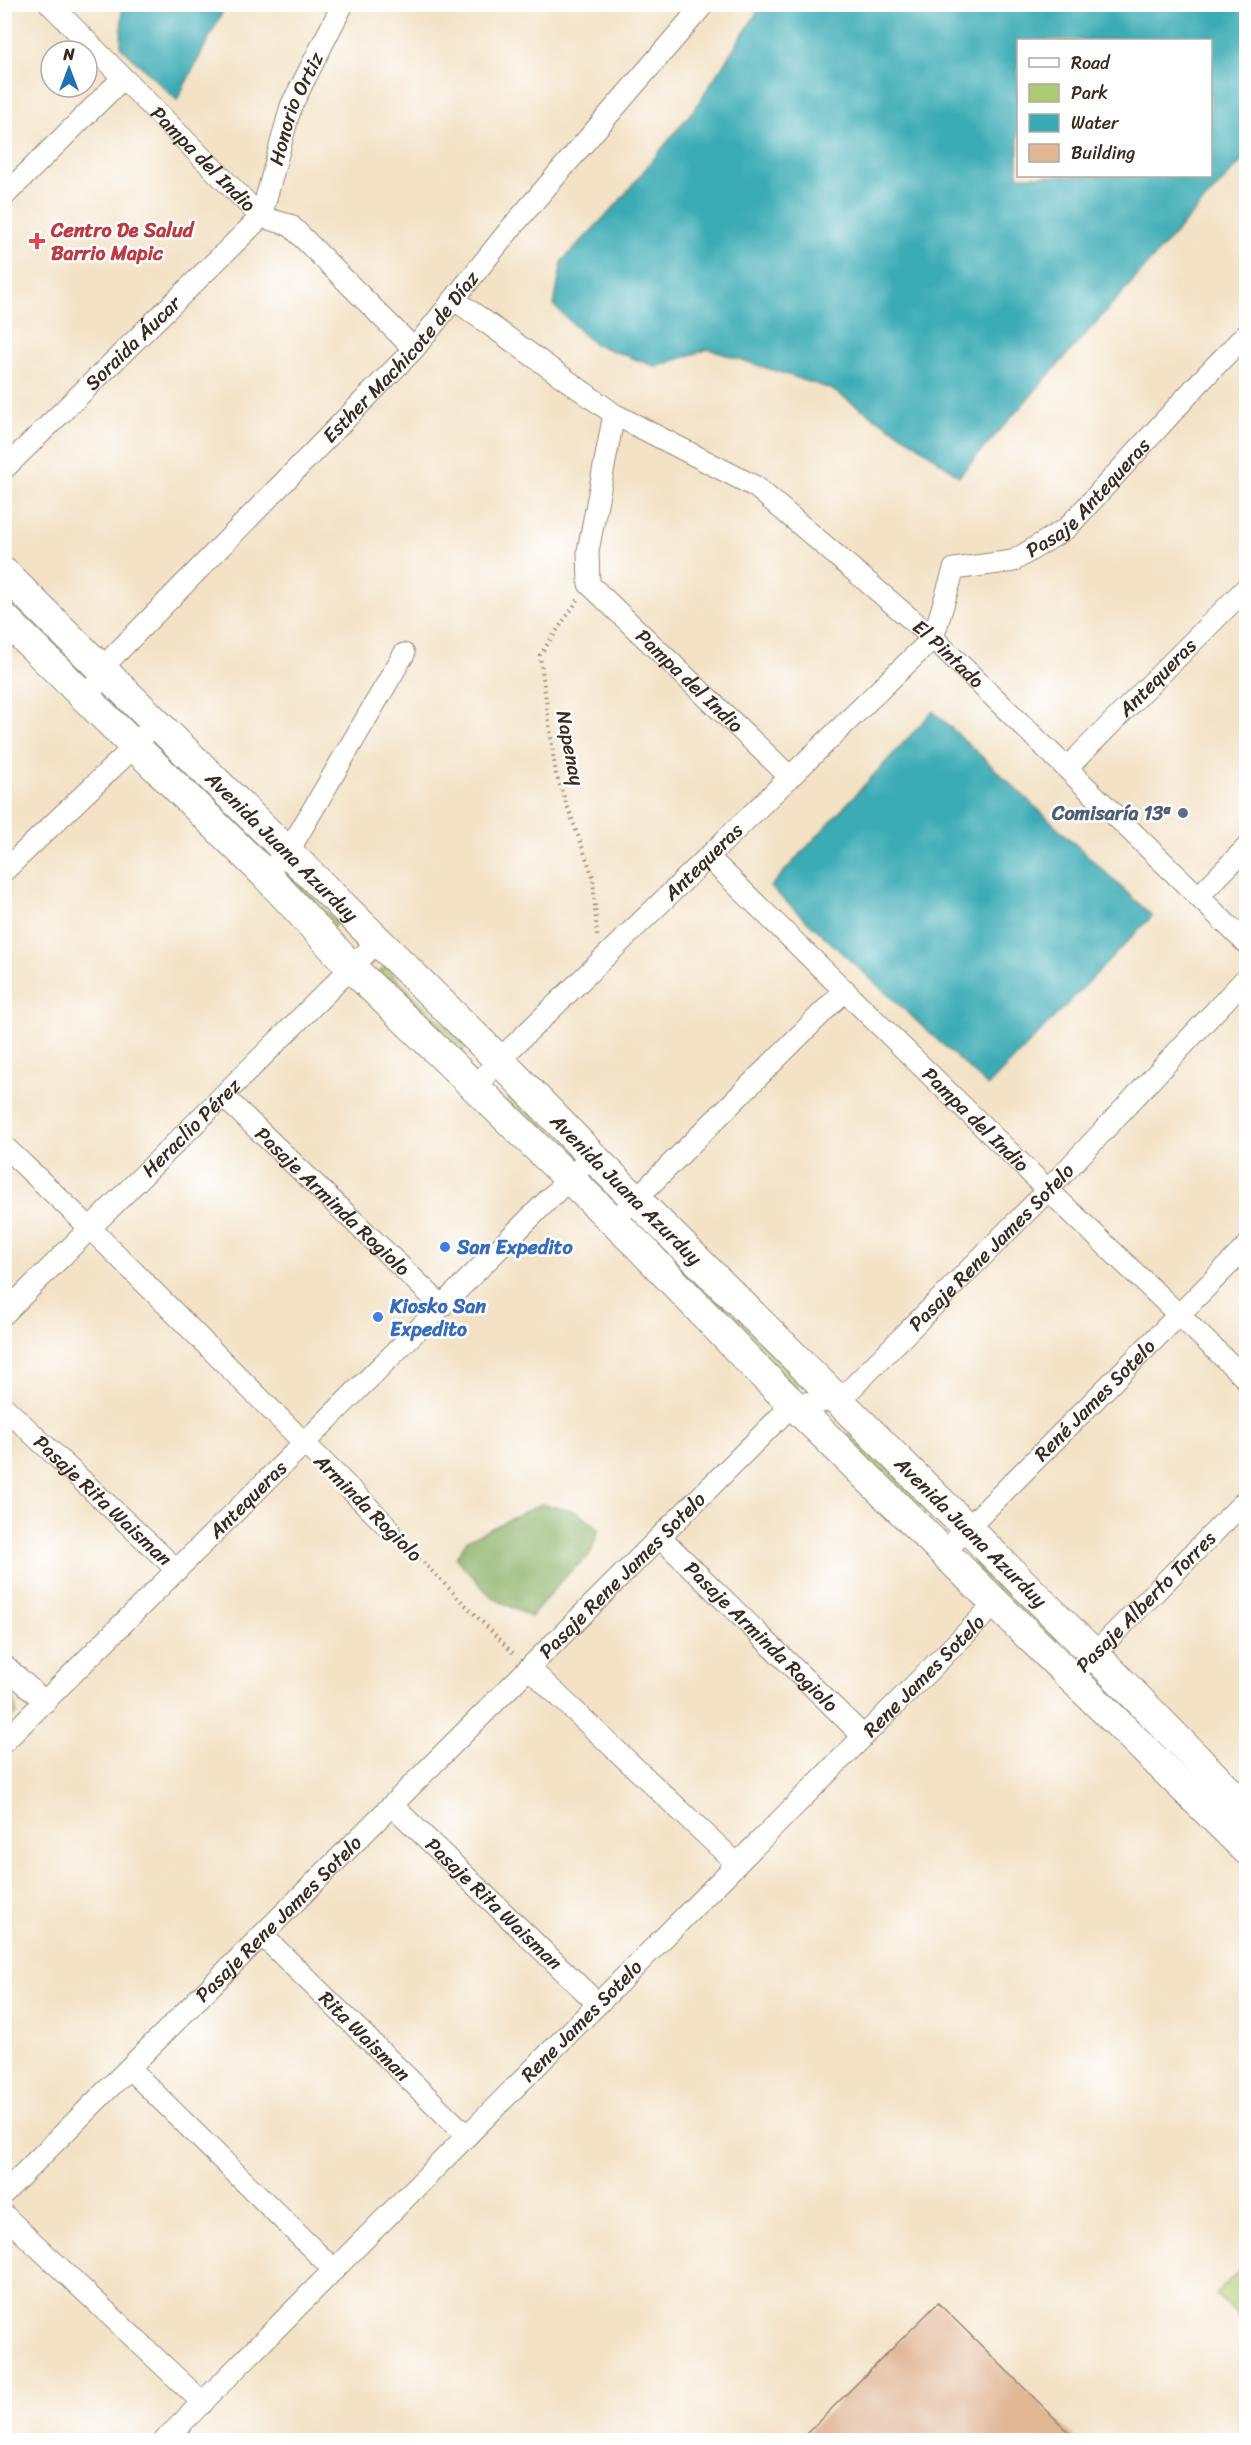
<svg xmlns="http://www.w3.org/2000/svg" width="1251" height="2445" viewBox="0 0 1251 2445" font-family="Sriracha,sans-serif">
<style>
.green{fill:#accb72;stroke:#747a48;stroke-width:1.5}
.forest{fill:#89af64;stroke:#626c41;stroke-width:1.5}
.water{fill:#3aabb4;stroke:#3a6a69;stroke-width:1.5;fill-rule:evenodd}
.building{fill:#e0b695}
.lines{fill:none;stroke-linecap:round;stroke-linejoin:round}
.minor-casing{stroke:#978672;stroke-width:23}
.secondary-casing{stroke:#978672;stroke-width:32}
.path{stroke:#978672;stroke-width:4;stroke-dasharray:1.5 4.5;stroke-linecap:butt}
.minor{stroke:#fff;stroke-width:21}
.secondary{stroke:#fff;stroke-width:30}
.health-dot{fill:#e0444e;stroke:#fff;stroke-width:2}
.service-dot{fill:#5c6f8a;stroke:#fff;stroke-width:2}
.shop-dot{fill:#3f7fe0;stroke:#fff;stroke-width:2}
.labels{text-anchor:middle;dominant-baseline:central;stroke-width:5;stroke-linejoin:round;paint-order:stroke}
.street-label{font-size:20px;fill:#3b2a1e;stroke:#fff}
.health-label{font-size:20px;font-weight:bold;fill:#be3a42;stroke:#fff;text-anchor:start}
.service-label{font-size:20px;font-weight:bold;fill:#4e5e75;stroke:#fff;text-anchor:end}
.shop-label{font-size:20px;font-weight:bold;fill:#366cbe;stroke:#fff;text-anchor:start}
</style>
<rect width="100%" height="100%" fill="#fff"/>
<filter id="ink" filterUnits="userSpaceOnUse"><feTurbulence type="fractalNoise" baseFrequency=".0167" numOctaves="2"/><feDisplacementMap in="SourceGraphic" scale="12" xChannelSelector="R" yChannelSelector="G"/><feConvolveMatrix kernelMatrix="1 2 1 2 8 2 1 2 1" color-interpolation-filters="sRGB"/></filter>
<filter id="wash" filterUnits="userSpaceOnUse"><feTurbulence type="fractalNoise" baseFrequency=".008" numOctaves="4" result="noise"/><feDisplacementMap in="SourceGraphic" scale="24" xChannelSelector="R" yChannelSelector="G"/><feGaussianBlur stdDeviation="1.35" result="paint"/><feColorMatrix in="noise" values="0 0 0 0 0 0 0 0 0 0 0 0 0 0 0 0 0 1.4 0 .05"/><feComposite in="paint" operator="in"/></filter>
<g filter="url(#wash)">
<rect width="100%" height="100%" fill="#f3e2c6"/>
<path class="green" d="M292,876l45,47 -6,6 -45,-46z
M385,967l81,80 -7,7 -81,-80z
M513,1094l44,45 -7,7 -43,-46z
M654,1235l147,147 -6,6 -147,-148z
M851,1432l78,79 -7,5 -77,-78z
M979,1558l79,80 -7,7 -79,-81z
M4,1691l11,11 1,11 -11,12z
M1246,2263v61l-30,-30z"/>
<path class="forest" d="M541,1504l36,8 22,16 -9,27 -25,21 -34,41 -40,-20 -35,-39 11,-18z"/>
<path class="water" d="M122,5h104l-49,95 -56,-53z
M762,5h484v152l-49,52 -238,267 -47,-35 -81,-52 -123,-40 -51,18 -63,-23 -40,-38 8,-45 55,-57 78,-96zM1018,40h192v136h-192z
M933,711l219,205 -164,170 -218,-199z"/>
<g id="blocks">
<path class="building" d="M938,2303l139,137h-277z"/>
</g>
</g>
<g filter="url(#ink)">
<use href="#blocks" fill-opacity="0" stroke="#978672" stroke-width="1.5"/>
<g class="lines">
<defs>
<g id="minor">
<path id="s1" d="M50,4l211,213 29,8 124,124"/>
<path d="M4,196l119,-118"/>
<path id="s2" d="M261,217l30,-111 52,-102"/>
<path id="s3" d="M455,300l159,114 142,73 177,151 313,305"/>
<path id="s4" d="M614,414l-26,137 1,33 201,193"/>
<path id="s5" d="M4,469l257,-252"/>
<path id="s6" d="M89,699l14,-32 311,-318 97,-121 193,-224"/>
<path id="s7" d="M1067,768l179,-180"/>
<path id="s8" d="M708,857l340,333 198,189"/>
<path d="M278,861l10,-9 116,-198"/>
<path d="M4,871l131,-125 20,-24"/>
<path d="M1199,896l47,-48"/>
<path id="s9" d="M475,1087l24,-27 434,-422 21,-69 59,-8 54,-33 132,-145 47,-49"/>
<path id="s10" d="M223,1096l219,210"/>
<path d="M4,1146l86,82 299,300"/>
<path d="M627,1208l218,-218"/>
<path id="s11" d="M4,1314l373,-372"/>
<path id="s12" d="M4,1407l173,163"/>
<path id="s13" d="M660,1537l203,199"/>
<path id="s14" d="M944,1552l302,-305"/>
<path d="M4,1665l41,37"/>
<path d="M529,1668l208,196"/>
<path id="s15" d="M1071,1677l175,-177"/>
<path id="s16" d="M4,1742l576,-574"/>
<path id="s17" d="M392,1805l206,199"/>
<path id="s18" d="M262,1935l205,201"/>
<path d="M129,2068l205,202"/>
<path id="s19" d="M4,2193l789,-789 47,-4 208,-210 198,-212"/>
<path d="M4,2215l199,188"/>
<path id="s20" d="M165,2440l832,-838"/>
</g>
<g id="secondary">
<path id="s21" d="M4,573l495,487 93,96 502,498 152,155"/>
<path d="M4,618l261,256 86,93 288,279 116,121 491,482"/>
</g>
</defs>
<use href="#minor" class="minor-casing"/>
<use href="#secondary" class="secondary-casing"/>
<path class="path" d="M578,600l-38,55 16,120 37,102 4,59
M402,1541l113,114"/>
<use href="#minor" class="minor"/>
<use href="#secondary" class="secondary"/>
</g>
</g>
<path class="health-dot" d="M34 232h6v6h6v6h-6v6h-6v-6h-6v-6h6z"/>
<circle class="service-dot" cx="1183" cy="813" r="6"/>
<g class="shop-dot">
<circle cx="445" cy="1247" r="6"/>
<circle cx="378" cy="1317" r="6"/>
</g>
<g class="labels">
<g class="street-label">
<text stroke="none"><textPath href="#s2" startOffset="114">Honorio Ortiz</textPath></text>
<text stroke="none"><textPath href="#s1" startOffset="218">Pampa del Indio</textPath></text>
<text stroke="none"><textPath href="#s5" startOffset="180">Soraida Áucar</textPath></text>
<text stroke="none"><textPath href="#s6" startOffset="465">Esther Machicote de Díaz</textPath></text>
<text stroke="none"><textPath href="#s9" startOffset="872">Pasaje Antequeras</textPath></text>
<text stroke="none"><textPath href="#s3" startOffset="610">El Pintado</textPath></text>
<text stroke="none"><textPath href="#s7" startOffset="128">Antequeras</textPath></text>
<text stroke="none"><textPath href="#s4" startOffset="312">Pampa del Indio</textPath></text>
<text transform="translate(570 748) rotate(79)">Napenay</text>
<text stroke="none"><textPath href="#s21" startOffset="390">Avenida Juana Azurduy</textPath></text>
<text stroke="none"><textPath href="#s9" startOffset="321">Antequeras</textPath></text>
<text stroke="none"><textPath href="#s8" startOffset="375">Pampa del Indio</textPath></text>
<text stroke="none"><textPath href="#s11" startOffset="264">Heraclio Pérez</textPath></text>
<text stroke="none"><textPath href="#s21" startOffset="876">Avenida Juana Azurduy</textPath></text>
<text stroke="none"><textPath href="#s10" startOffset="152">Pasaje Arminda Rogiolo</textPath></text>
<text stroke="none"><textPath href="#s19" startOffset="1378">Pasaje Rene James Sotelo</textPath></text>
<text stroke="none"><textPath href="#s14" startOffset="214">René James Sotelo</textPath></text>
<text stroke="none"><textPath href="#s16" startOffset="344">Antequeras</textPath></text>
<text stroke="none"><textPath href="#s12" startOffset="136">Pasaje Rita Waisman</textPath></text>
<text transform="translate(368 1508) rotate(45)">Arminda Rogiolo</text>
<text stroke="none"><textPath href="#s21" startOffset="1362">Avenida Juana Azurduy</textPath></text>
<text stroke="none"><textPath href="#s19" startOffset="874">Pasaje Rene James Sotelo</textPath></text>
<text stroke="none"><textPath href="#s15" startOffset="106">Pasaje Alberto Torres</textPath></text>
<text stroke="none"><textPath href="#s13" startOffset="142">Pasaje Arminda Rogiolo</textPath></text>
<text stroke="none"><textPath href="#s20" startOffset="1077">Rene James Sotelo</textPath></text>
<text stroke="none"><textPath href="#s17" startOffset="142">Pasaje Rita Waisman</textPath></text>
<text stroke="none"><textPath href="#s19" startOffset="388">Pasaje Rene James Sotelo</textPath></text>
<text stroke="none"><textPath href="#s20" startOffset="591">Rene James Sotelo</textPath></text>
<text stroke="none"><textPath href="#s18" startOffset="144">Rita Waisman</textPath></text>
</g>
<g class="health-label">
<text x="51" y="230">Centro De Salud<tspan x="51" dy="23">Barrio Mapic</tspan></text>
</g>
<g class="service-label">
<text x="1171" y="813">Comisaría 13ª</text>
</g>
<g class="shop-label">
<text x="457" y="1247">San Expedito</text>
<text x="390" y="1306">Kiosko San<tspan x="390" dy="23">Expedito</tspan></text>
</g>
</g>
<rect width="1251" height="2445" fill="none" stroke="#fff" stroke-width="24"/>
<rect x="1017" y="39" width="195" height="138" fill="#ffffff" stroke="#b1aaa5" stroke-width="1.5"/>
<rect x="1029" y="58" width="30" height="9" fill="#ffffff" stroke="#b1aaa5" stroke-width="1.5"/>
<text x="1071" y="69" font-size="18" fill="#3b2a1e">Road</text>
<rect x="1029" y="84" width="30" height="18" fill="#accb72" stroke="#b1aaa5" stroke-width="1.5"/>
<text x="1071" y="99" font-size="18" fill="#3b2a1e">Park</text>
<rect x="1029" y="114" width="30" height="18" fill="#3aabb4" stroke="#b1aaa5" stroke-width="1.5"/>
<text x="1071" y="129" font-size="18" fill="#3b2a1e">Water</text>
<rect x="1029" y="144" width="30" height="18" fill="#e0b695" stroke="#b1aaa5" stroke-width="1.5"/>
<text x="1071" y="159" font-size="18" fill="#3b2a1e">Building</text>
<g transform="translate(69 69)"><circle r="28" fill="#ffffff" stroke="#b1aaa5" stroke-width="1.5"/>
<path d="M0-4.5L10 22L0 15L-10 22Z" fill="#1f6fb2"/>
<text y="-9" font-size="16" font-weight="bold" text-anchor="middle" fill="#3b2a1e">N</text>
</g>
</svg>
